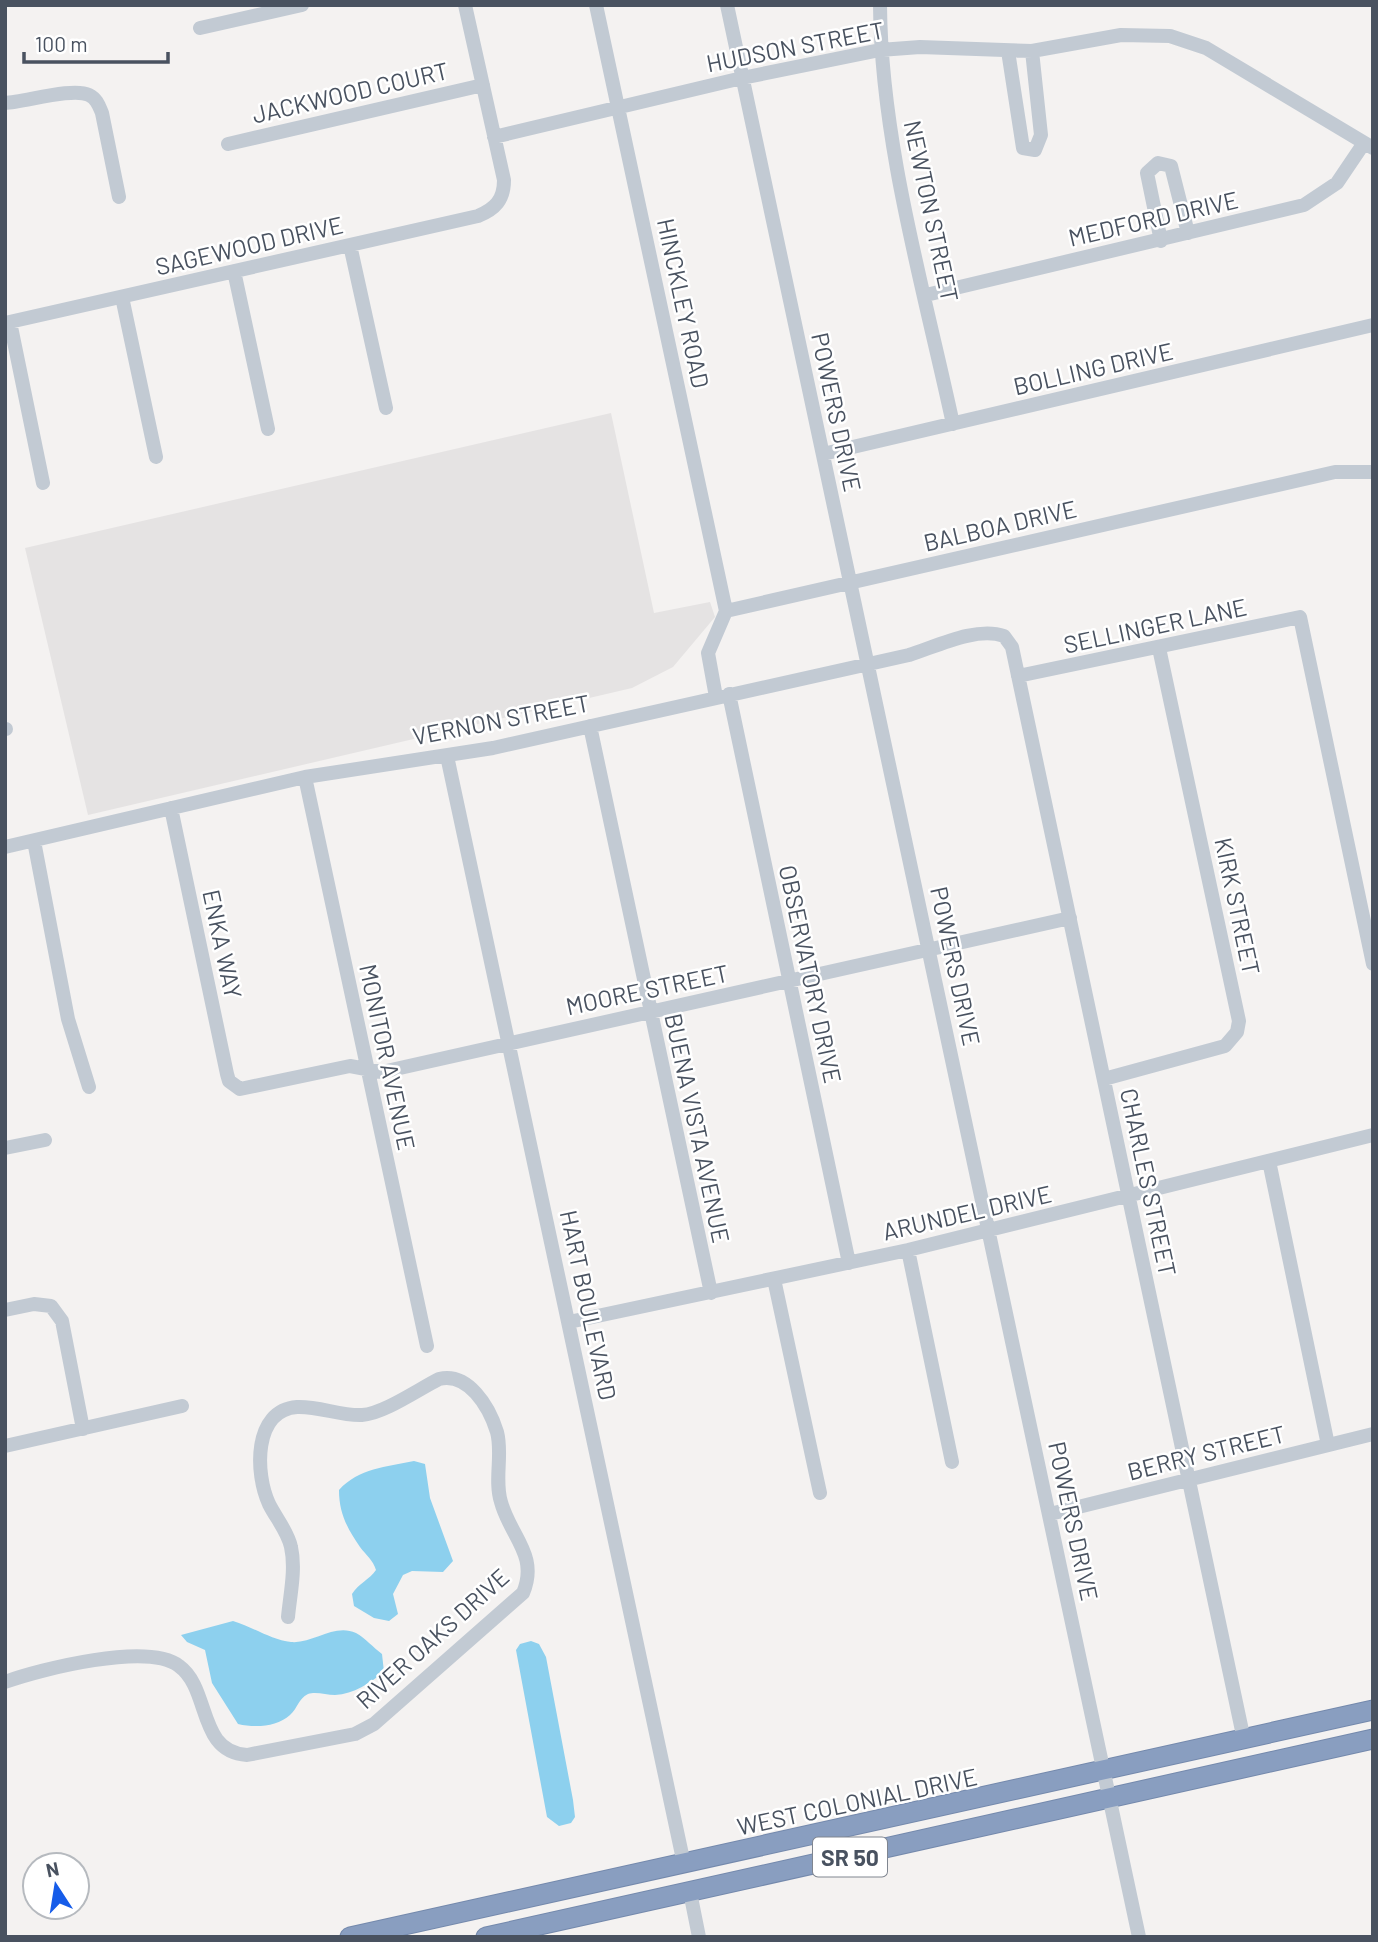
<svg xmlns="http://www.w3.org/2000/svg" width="1378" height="1942" viewBox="0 0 1378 1942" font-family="Barlow,sans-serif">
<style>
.education{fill:#e5e3e3}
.water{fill:#8dd0ee}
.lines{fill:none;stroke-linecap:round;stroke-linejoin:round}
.highway-casing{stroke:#7489ac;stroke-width:21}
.minor{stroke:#c2cad3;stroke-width:14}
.highway{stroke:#899ec0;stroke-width:19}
.labels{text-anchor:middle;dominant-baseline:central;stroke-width:5;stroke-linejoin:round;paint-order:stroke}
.shield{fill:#fff;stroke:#808690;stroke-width:2}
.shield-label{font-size:23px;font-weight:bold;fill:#495260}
.street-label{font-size:24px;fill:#495260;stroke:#fff}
</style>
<rect width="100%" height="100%" fill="#f4f2f1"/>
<path class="education" d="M611,413l43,200 56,-11 5,15 -42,50 -41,21 -544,127 -63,-267z"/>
<path class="water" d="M414,1461l11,3 5,34 23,63 -10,11 -31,-1 -9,4 -10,19 5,20 -9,7 -15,-3 -20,-12 -2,-12c7,-11 17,-14 24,-24 -3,-10 -10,-15 -16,-23 -13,-19 -21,-34 -21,-57 20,-22 47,-23 75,-29z
M233,1621c20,6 38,19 58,21 22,2 43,-19 65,-9 9,5 18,15 26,21l2,18c-14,11 -30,22 -49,23 -9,0 -19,-4 -27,-1 -10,5 -10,14 -18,21 -13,12 -35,13 -52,9l-26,-41 -7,-33 -18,-8 -6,-7z
M531,1641l8,3 7,13 27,143 2,17 -4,6 -12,3 -12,-9 -31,-167 4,-6z"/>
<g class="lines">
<defs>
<path id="highway" d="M350,1937l1023,-227
M486,1937l887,-198"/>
</defs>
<use href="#highway" class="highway-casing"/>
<path class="minor" d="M596,5l130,606
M727,5l412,1932
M880,5c1,138 44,284 73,419
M200,28l102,-23
M1008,51l15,97 12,2 6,-15 -9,-84
M5,103c20,-1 68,-16 84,-8 8,4 10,11 13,18l17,84
M494,137l248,-59 138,-28 40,-3 112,4 89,-16 49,1 36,12 167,100
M228,144l255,-59
M1161,241l-14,-68 11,-10 13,3 17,67
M350,245l36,163
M234,271l34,158
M926,295l378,-90 33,-22 27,-40
M122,297l34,160
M10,322l33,161
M5,323l473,-107c17,-7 26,-16 26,-36l-39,-175
M823,454l550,-129
M1018,676l282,-59 73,347
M729,694l120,569
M716,697l-8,-44 18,-42 609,-139h38
M590,726l121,567
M5,729h1
M447,756l237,1108
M305,777l122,569
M171,808l56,266 2,7 11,8 110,-23 32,6 688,-154
M34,841l34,178 21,68
M5,847l300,-70 188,-29 416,-93c26,-8 67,-29 95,-19l8,11 232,1093
M1104,1079l121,-33 12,-14 2,-11 -80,-373
M5,1148l40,-8
M1269,1161l59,284
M908,1250l44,212
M774,1279l46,214
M5,1310l29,-6 17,2 11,15 21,108
M569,1322l339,-72 465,-115
M5,1446l177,-40
M1050,1514l323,-80
M5,1682c36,-13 143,-40 174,-16 32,23 18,86 68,89l108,-21 19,-10 149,-131c16,-38 -13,-57 -22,-91 -7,-22 2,-48 -4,-70 -8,-26 -29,-60 -58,-53 -20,10 -56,35 -77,36 -22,1 -43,-9 -65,-8 -44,3 -42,67 -28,97 7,14 19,28 22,43 5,22 -1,48 -3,70
M690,1892l9,45"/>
<use href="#highway" class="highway"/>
</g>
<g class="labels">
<rect class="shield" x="813" y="1837.5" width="74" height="39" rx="5"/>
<g class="shield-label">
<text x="850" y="1857">SR 50</text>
</g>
<g class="street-label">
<text transform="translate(795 46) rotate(-11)">HUDSON STREET</text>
<text transform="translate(350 92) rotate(-13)">JACKWOOD COURT</text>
<text transform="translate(932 211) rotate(78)">NEWTON STREET</text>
<text transform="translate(1153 218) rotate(-13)">MEDFORD DRIVE</text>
<text transform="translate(249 245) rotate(-13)">SAGEWOOD DRIVE</text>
<text transform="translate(684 303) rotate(78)">HINCKLEY ROAD</text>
<text transform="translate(1093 368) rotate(-13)">BOLLING DRIVE</text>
<text transform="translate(837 412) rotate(78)">POWERS DRIVE</text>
<text transform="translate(1000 525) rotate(-13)">BALBOA DRIVE</text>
<text transform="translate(1155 625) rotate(-12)">SELLINGER LANE</text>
<text transform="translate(501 719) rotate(-11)">VERNON STREET</text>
<text transform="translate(1238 906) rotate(78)">KIRK STREET</text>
<text transform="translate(223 944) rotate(78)">ENKA WAY</text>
<text transform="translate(956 966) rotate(78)">POWERS DRIVE</text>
<text transform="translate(811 974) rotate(78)">OBSERVATORY DRIVE</text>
<text transform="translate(647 989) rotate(-12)">MOORE STREET</text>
<text transform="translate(388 1057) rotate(78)">MONITOR AVENUE</text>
<text transform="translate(698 1128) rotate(78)">BUENA VISTA AVENUE</text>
<text transform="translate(1149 1182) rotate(78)">CHARLES STREET</text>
<text transform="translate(967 1212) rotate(-13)">ARUNDEL DRIVE</text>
<text transform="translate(589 1305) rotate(78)">HART BOULEVARD</text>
<text transform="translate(1206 1452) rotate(-14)">BERRY STREET</text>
<text transform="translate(1074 1521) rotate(78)">POWERS DRIVE</text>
<text transform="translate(432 1638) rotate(-42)">RIVER OAKS DRIVE</text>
<text transform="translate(857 1801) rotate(-12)">WEST COLONIAL DRIVE</text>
</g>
</g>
<rect width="1378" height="1942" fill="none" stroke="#495260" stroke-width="14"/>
<g transform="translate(56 1886) rotate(348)"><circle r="33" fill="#ffffff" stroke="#b6babf" stroke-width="2"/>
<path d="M0-5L12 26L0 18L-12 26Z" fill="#165ce9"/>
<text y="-10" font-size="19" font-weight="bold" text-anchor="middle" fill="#495260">N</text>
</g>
<path d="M24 52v10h144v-10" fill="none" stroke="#495260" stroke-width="3.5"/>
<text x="35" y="52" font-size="21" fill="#495260" stroke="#ffffff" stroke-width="5" paint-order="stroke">100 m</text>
</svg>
